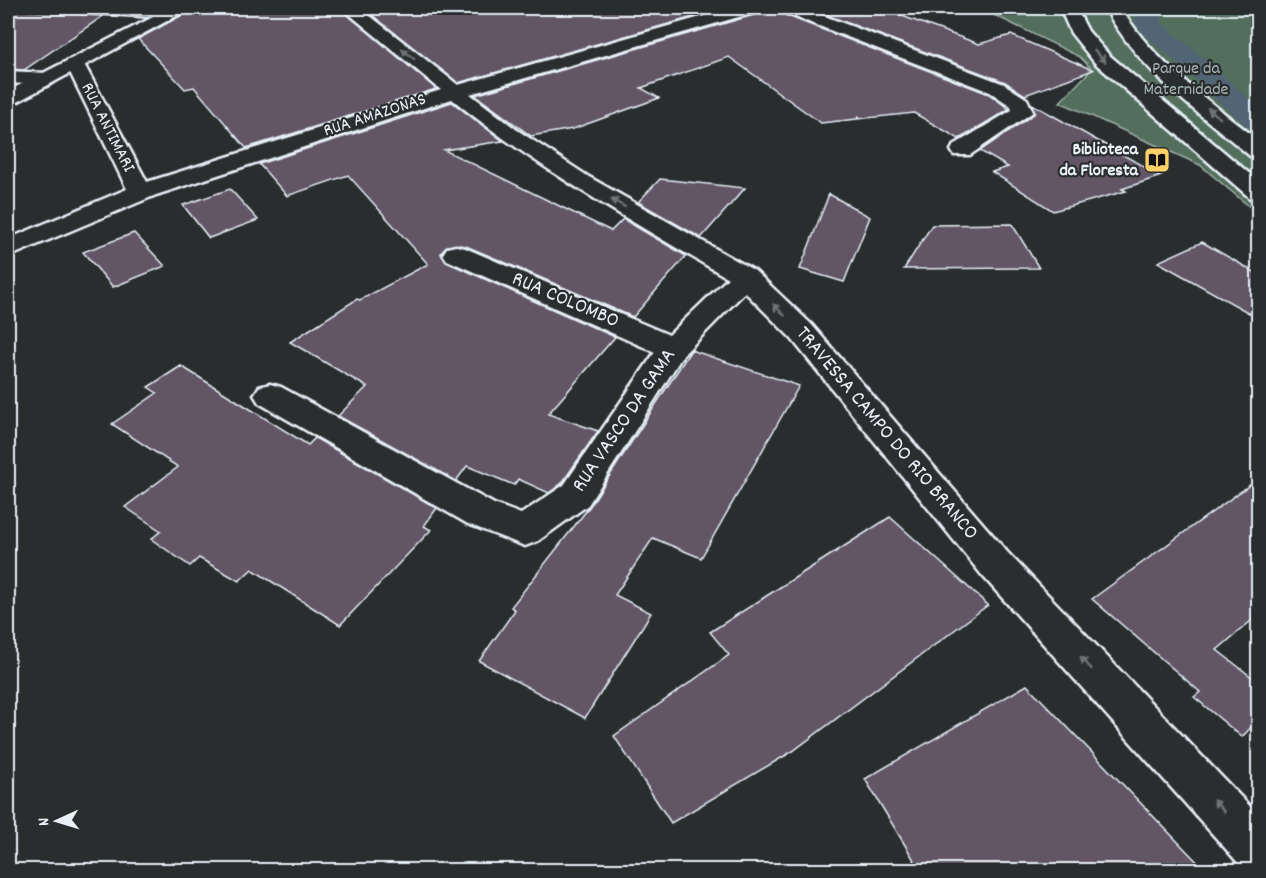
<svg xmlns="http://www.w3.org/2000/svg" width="1266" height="878" viewBox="0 0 1266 878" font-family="Dekko,sans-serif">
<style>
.green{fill:#536e5d;stroke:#9eb0aa;stroke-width:1.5}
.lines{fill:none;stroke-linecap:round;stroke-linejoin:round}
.canal{fill:#516574;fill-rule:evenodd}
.building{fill:#625766;stroke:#e8f1f8;stroke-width:1.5}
.street-casing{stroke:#e8f1f8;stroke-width:5}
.secondary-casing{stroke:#e8f1f8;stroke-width:5}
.street{fill:#2a2d2e;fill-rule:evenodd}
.secondary{fill:#2a2d2e;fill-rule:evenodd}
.oneway{fill:#6c7275}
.labels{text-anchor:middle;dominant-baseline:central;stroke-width:4.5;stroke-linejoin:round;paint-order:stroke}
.far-park-label{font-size:18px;fill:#a5b6b2;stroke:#2a2d2e}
.far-street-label{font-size:18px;fill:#e8f1f8;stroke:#2a2d2e}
.far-poi-label{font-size:18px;font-weight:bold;fill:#e8f1f8;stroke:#2a2d2e;text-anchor:end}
.street-label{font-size:21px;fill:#e8f1f8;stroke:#2a2d2e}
</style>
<rect width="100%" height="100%" fill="#2a2d2e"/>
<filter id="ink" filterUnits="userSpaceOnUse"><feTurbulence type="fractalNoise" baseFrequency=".0167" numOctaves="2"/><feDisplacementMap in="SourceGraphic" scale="12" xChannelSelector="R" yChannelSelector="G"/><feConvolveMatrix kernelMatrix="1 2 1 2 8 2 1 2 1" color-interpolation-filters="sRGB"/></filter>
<g filter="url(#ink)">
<path class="green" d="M980,8h278v206l-58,-49 -140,-63 32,-33 -12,-12z"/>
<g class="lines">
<path class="canal" d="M1137,8h24v14l97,84v24l-11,-3 -108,-98 -4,-5z"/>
</g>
<path class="building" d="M213,8h127l96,81 -190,59 -52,-61 -9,2 -47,-50 46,-25z
M363,8h363l-268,75z
M760,8h19l3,6 207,80 20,15 -50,30 -45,-26 -56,6 1,-3 -2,3 -36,4 -92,-66 -88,31 18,10 -86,31 -42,7 -56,-41 282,-81z
M808,8h72l99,36 32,-9 82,35 -68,25 -20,-13z
M8,9l82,6 13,1 -79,54 -16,-1z
M452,102l51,39 -59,9 167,81 12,-12 63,37 -53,61 -167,-71h-19l-6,7 5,9 169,75 -67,77 50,17 -36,52 -13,10 -31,-14 -4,6 -47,-19 -11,15 -118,-65 29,-29 -77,-45 67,-43 3,1 68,-36 -80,-89 -61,21 -28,-32z
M1032,104l129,72 -39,13 4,2 -73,20 -61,-39 16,-5 -28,-16 54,-37z
M660,179l85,9 -44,50 -63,-36z
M230,189l28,31 -49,18 -26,-33z
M829,194l41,23 -26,65 -44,-13z
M1012,224l27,44 -135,1 28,-44z
M134,233l31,33 -52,21 -30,-35z
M1202,242l56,32v44l-100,-56z
M691,350l108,36 -98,172 -48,-20 -38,57 36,18 -66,105 -106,-57 36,-51 -4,-3 79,-101z
M181,366l127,79 7,-7 122,70 -13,18 7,4 -91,95 -88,-56 -13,12 -40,-23 -9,8 -39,-27 10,-8 -36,-24 53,-40 -66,-43 45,-31 -9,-6z
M1258,479v136l-41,35 41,32v38l-16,17 -48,-40 6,-5 -108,-93z
M890,517l98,88 -195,146 -122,72 -57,-87 115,-81 -19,-23z
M1027,685l178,185h-285l-55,-91z"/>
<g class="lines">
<defs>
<path id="street" d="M84,8h80l13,1 2,4 -8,5 -79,-5z
M342,8h18l98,77 275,-77h25l-2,4 -286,82 47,36 72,47 166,94 56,53 196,228 251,263v55l-17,-4 -260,-292 -190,-236 -46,-46 -62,63 -95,150 -50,36 -13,5 -57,-22 -209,-121 -5,-8 5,-8 11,-3 11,3 213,117 27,10 43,-29 91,-133 -208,-92 -4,-6 4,-6 9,-2 9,2 204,87 59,-57c-95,-56 -190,-109 -276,-179l-296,96 -148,62v-18l119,-50 -61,-125 2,-4 7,-2 9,6 63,118 294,-92z
M781,8h22l201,76 23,15 6,13 -63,43h-16l-3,-5 3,-5 58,-35 -1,-4 -21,-14 -207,-80z
M8,71l37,2 10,6 -10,6 -37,-2z"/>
<path id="secondary" d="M171,8h20l-176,95 -7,2v-14z
M1060,8h16l12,23 21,24 149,126v19l-8,-2 -155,-135 -24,-30z
M1105,8h16c33,56 88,92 137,132v18l-8,-2c-53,-45 -111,-85 -145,-148z"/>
</defs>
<use href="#street" class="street-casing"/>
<use href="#secondary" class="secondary-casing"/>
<use href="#street" class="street"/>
<use href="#secondary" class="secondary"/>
</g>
<defs><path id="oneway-solid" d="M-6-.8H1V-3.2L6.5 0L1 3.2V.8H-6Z" transform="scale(1.5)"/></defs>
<g class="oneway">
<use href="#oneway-solid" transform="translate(408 54) rotate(-141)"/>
<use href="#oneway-solid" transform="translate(1100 56) rotate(47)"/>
<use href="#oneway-solid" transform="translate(1214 113) rotate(-140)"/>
<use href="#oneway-solid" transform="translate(618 203) rotate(-150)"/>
<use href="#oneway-solid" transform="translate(779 310) rotate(-136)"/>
<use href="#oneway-solid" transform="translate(1086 663) rotate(-133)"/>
<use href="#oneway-solid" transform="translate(1219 806) rotate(-133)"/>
</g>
</g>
<defs>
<symbol id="library-square" viewBox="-11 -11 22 22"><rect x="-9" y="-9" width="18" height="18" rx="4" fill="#ffd166" stroke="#2a2d2e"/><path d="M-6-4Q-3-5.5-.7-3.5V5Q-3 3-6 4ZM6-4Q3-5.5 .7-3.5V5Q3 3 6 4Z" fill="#111"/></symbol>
</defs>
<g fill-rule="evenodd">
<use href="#library-square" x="1142" y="145" width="30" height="30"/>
</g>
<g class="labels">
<g class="far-park-label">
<text x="1186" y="69">Parque da<tspan x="1186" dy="21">Maternidade</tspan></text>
</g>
<g class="far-street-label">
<text transform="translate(375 116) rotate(-18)">RUA AMAZONAS</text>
<text transform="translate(107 128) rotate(63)">RUA ANTIMARI</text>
</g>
<g class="far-poi-label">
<text x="1138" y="150">Biblioteca<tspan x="1138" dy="21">da Floresta</tspan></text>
</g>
<g class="street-label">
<text transform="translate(565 301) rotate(23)">RUA COLOMBO</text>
<text transform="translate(625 421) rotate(-56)">RUA VASCO DA GAMA</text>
<text transform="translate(886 434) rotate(50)">TRAVESSA CAMPO DO RIO BRANCO</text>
</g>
</g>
<rect width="1266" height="878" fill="none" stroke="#2a2d2e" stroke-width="30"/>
<rect x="15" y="15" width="1236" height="848" fill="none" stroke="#e8f1f8" stroke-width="2" filter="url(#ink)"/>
<g transform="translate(57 821) rotate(266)" stroke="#2a2d2e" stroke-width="4.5" paint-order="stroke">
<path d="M0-4.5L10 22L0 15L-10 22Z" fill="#e8f1f8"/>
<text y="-9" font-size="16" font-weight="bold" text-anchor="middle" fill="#e8f1f8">N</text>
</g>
</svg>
